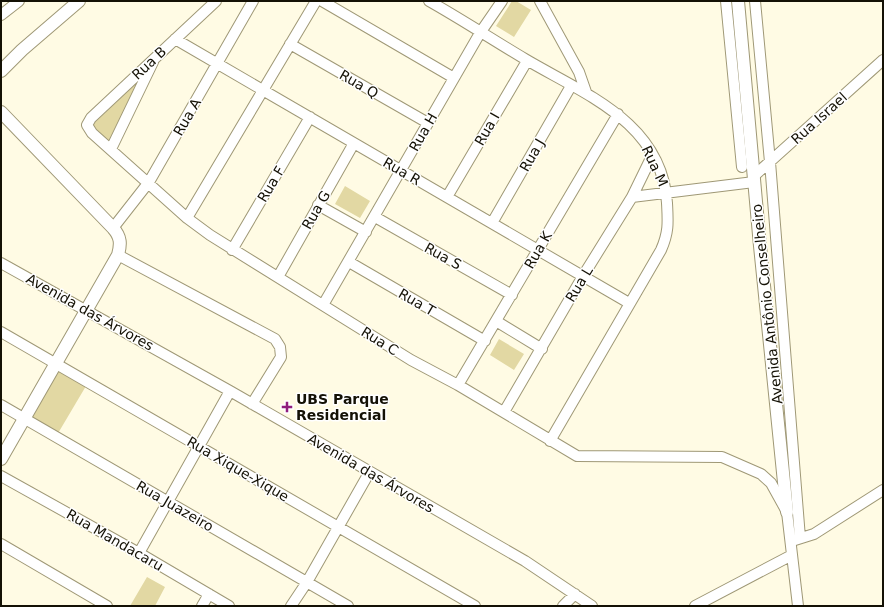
<svg xmlns="http://www.w3.org/2000/svg" width="884" height="607" viewBox="0 0 884 607" font-family="'DejaVu Sans',sans-serif">
<style>
.green{fill:#e2d8a3}
.lines{fill:none;stroke-linecap:round;stroke-linejoin:round}
.minor-casing{stroke:#9f9876;stroke-width:12}
.tertiary-casing{stroke:#9f9876;stroke-width:14}
.minor{stroke:#fff;stroke-width:10}
.tertiary{stroke:#fff;stroke-width:12}
.poi-dot{fill:#901e7f;stroke:#fff;stroke-width:1.5}
.labels{text-anchor:middle;dominant-baseline:central;stroke-width:3;stroke-linejoin:round;paint-order:stroke}
.street-label{font-size:14px;fill:#141105;stroke:#fff}
.poi-label{font-size:14px;font-weight:bold;fill:#141105;stroke:#fff;text-anchor:start}
</style>
<rect width="100%" height="100%" fill="#fffbe4"/>
<path class="green" d="M512,1h4l15,9 -17,27 -18,-11z
M147,73l-38,70 -19,-16z
M345,186l25,15 -10,17 -25,-14z
M499,339l25,15 -10,16 -24,-15z
M57,369l29,17 -29,49 -29,-17z
M147,577l18,10 -10,19h-25z"/>
<g class="lines">
<defs>
<path id="minor" d="M216,1l-125,117 -4,7 5,8 95,85 23,17 201,125 47,25 119,71 145,1 39,17 10,9 16,29 11,94
M322,1l132,77
M429,1c32,18 64,39 96,58 59,35 137,63 142,144 1,19 2,29 -6,47l-111,191
M540,1l39,71 7,20
M726,1l16,166
M755,1l15,161 30,376
M1,15l18,-14
M175,39l454,264
M290,44l138,79
M111,149l42,-87
M755,175l128,-115
M447,197l80,-136
M632,197l122,-15
M318,205l48,27
M375,217l137,78
M187,218l129,-217
M492,223l79,-137
M113,228l36,-46 104,-181
M232,250l78,-133
M118,255l157,84 5,8 1,10 -29,47
M349,262l136,79
M1,263l229,128 295,170 67,45
M278,277l76,-134
M323,305l157,-272 22,-32
M496,321l46,28
M1,332l474,274
M458,385l160,-271
M1,405l347,201
M504,412l79,-136 49,-79 20,-41
M1,476l138,77 90,53
M795,540l19,-6 69,-44
M1,544l106,62
M139,553l91,-162
M202,606l7,-12
M291,606l16,-24 62,-109
M563,606l12,-12
M695,606l97,-51"/>
<path id="tertiary" d="M738,1l22,245 27,266
M1,71l21,-21 57,-49
M1,112l112,116c8,9 8,16 5,27l-117,204"/>
</defs>
<use href="#minor" class="minor-casing"/>
<use href="#tertiary" class="tertiary-casing"/>
<use href="#minor" class="minor"/>
<use href="#tertiary" class="tertiary"/>
</g>
<path class="poi-dot" d="M285 401h4v4h4v4h-4v4h-4v-4h-4v-4h4z"/>
<g class="labels">
<g class="street-label">
<text transform="translate(149 63) rotate(-43)">Rua B</text>
<text transform="translate(359 84) rotate(30)">Rua Q</text>
<text transform="translate(187 117) rotate(-60)">Rua A</text>
<text transform="translate(819 118) rotate(-42)">Rua Israel</text>
<text transform="translate(487 129) rotate(-60)">Rua I</text>
<text transform="translate(423 132) rotate(-60)">Rua H</text>
<text transform="translate(532 155) rotate(-60)">Rua J</text>
<text transform="translate(655 166) rotate(65)">Rua M</text>
<text transform="translate(402 171) rotate(30)">Rua R</text>
<text transform="translate(271 184) rotate(-59)">Rua F</text>
<text transform="translate(316 210) rotate(-60)">Rua G</text>
<text transform="translate(538 250) rotate(-60)">Rua K</text>
<text transform="translate(443 256) rotate(29)">Rua S</text>
<text transform="translate(579 284) rotate(-59)">Rua L</text>
<text transform="translate(417 302) rotate(30)">Rua T</text>
<text transform="translate(767 304) rotate(-96)">Avenida Antônio Conselheiro</text>
<text transform="translate(90 312) rotate(29)">Avenida das Árvores</text>
<text transform="translate(380 341) rotate(32)">Rua C</text>
<text transform="translate(238 469) rotate(30)">Rua Xique-Xique</text>
<text transform="translate(371 473) rotate(30)">Avenida das Árvores</text>
<text transform="translate(175 506) rotate(30)">Rua Juazeiro</text>
<text transform="translate(115 540) rotate(30)">Rua Mandacaru</text>
</g>
<g class="poi-label">
<text x="296" y="399">UBS Parque<tspan x="296" dy="16">Residencial</tspan></text>
</g>
</g>
<rect width="884" height="607" fill="none" stroke="#141105" stroke-width="4"/>
</svg>
